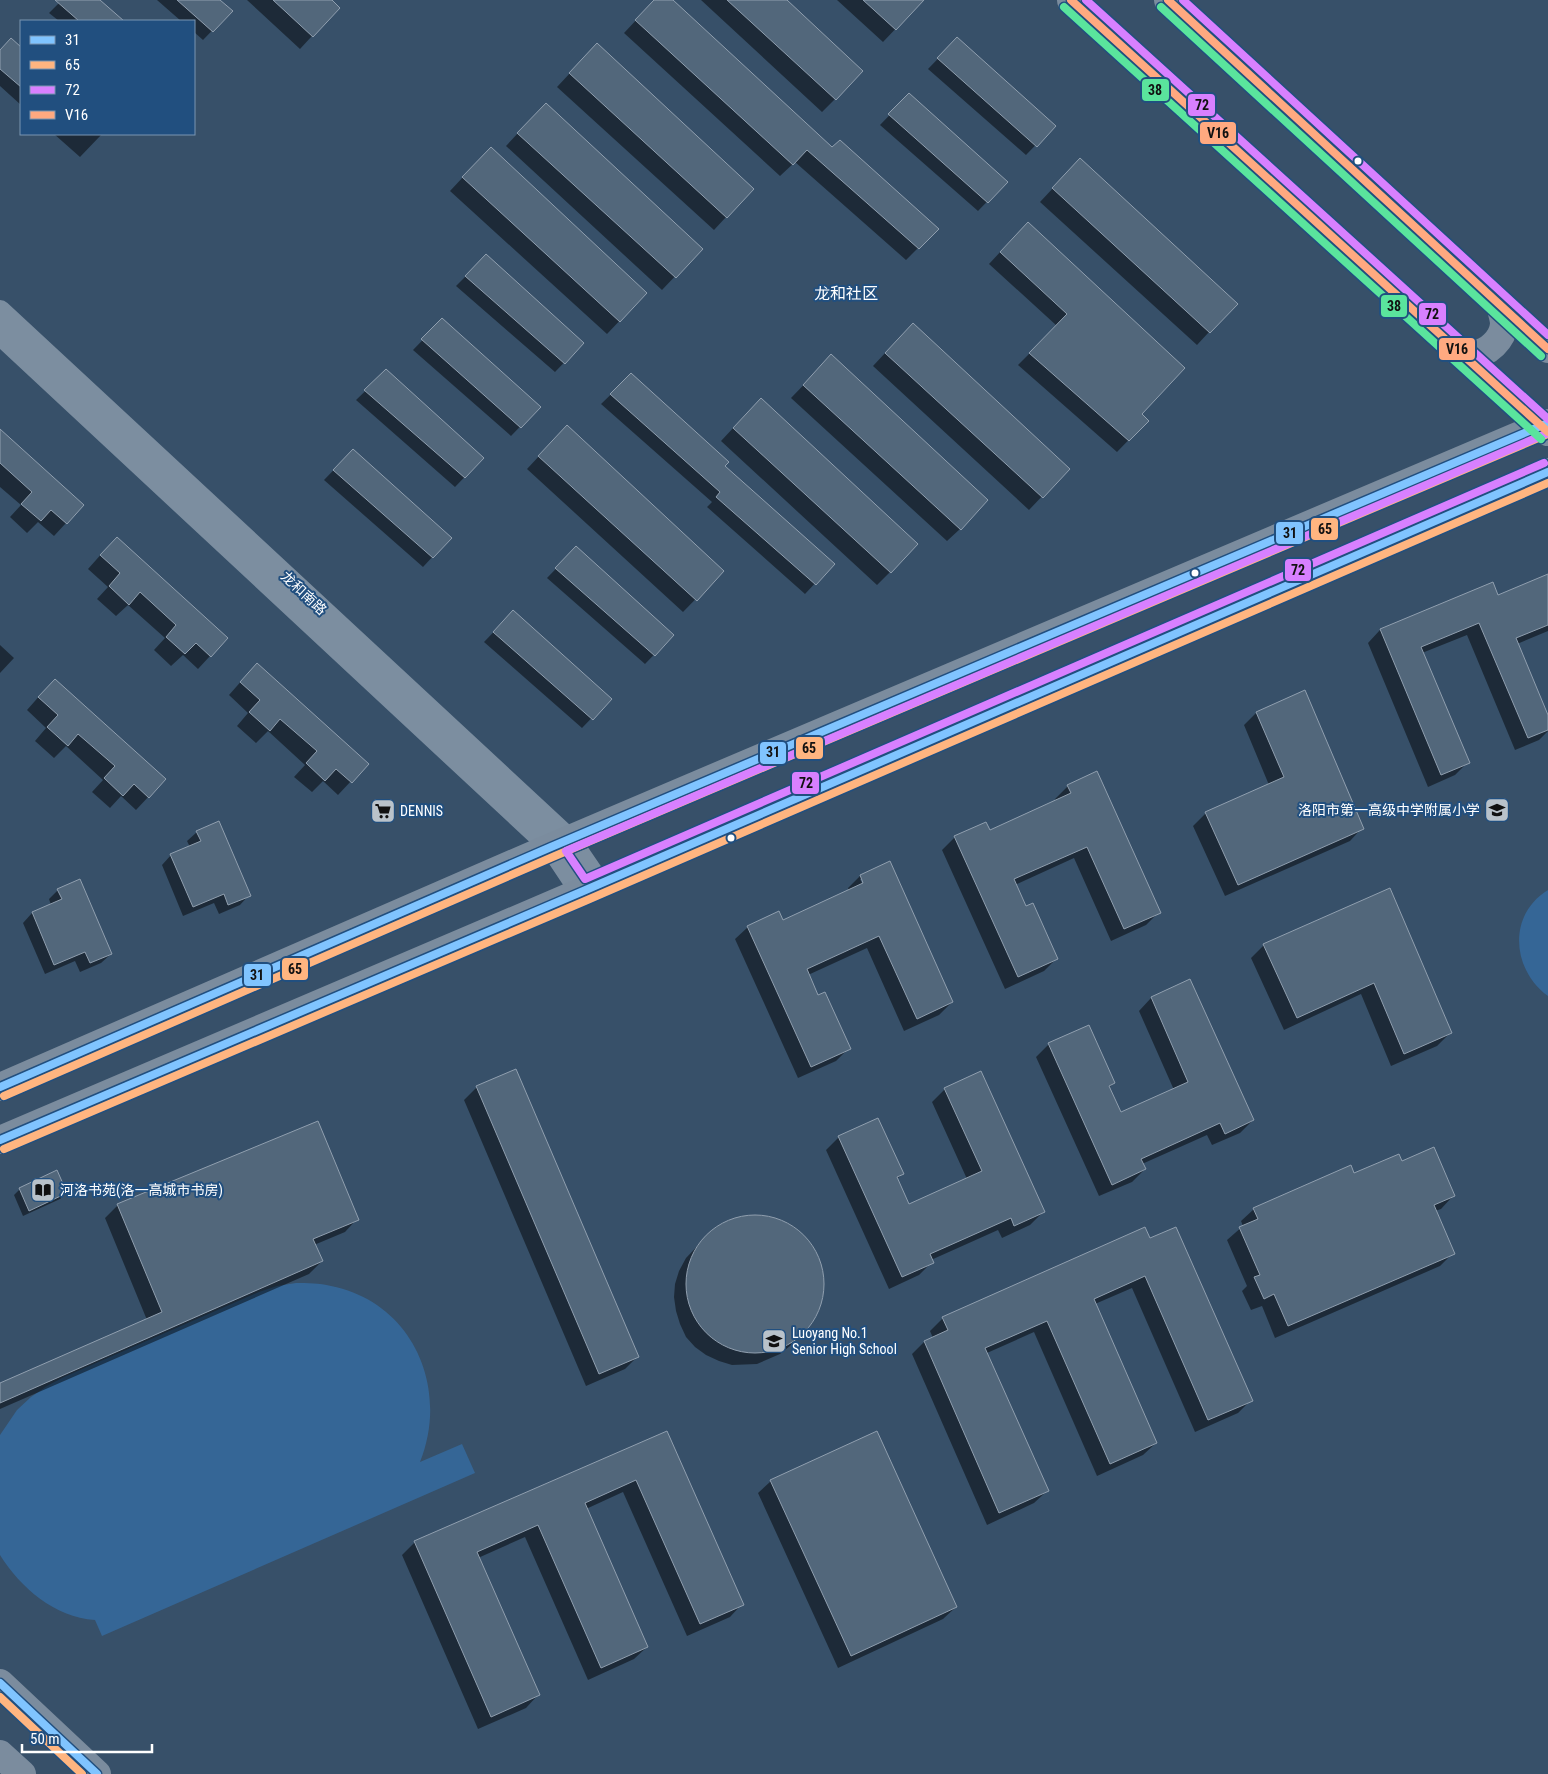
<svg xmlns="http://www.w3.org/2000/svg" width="1548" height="1774" viewBox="0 0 1548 1774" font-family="'Roboto Condensed','Noto Sans SC',sans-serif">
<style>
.green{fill:#356696}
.shadow{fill:#0007;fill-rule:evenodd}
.building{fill:#52677b;stroke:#909faf}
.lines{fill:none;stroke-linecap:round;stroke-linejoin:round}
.minor{stroke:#7c8ea0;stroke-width:22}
.major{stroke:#7b8c9e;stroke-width:28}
.bus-1-casing{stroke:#214f7f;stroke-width:11}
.bus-2-casing{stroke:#214f7f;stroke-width:11}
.bus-3-casing{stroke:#214f7f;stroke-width:11}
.bus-4-casing{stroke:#214f7f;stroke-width:11}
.bus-5-casing{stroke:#214f7f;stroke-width:11}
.bus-1{stroke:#80c4ff;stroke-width:8}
.bus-2{stroke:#ffb580;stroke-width:8}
.bus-3{stroke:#d880ff;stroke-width:8}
.bus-4{stroke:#ffa980;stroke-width:8}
.bus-5{stroke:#5ae49d;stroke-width:8}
.bus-dot{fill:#fff;stroke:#214f7f;stroke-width:2}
.labels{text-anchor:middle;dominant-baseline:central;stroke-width:4;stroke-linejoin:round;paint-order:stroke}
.street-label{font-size:14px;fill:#fff;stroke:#214f7f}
.poi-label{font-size:14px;fill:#fff;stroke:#214f7f;text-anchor:start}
.quarter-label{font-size:16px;fill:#fff;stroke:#214f7f}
.line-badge{stroke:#214f7f;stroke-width:2}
.pale-badge-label{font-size:14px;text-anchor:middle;font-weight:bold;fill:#111}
</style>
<rect width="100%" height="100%" fill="#375069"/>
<path class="green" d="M1548,890v106c-36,-26 -41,-81 0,-106z
M296,1283c12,0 23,0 35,3 81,16 119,101 89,176l42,-18 13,29 -373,163 -7,-16c-41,-3 -74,-32 -95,-65v-120l17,-25 14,-13 16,-11 17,-9 195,-85 18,-6z"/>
<path class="shadow" d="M62,0h36l24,21h-63l-10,-8z
M157,0h62l12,11 -28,29 -9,-8v-11h-13z
M247,0h84l-19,36 -12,13z
M655,0h17l160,149 105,80 -31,31 -111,-98 -15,14 -156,-143z
M701,0h84l50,99 -13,13z
M837,0h83l2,1 -39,41z
M957,39l97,87 -28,29 -98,-86z
M11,40l10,9v56l-21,-19v-35z
M585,57l167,132 -38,41 -157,-143z
M909,95l97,87 -28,29 -98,-86z
M533,117l168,132 -39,41 -156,-144z
M54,134h48l-22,23z
M478,161l168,132 -39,41 -157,-143z
M1068,172l141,160 -12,13 -157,-143z
M1016,235l124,179 7,7 -30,31 -99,-87 39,-39 -68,-62z
M486,256l97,87 -28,29 -99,-86z
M442,320l97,87 -28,29 -98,-86z
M900,337l168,132 -39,41 -156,-144z
M819,369l141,160 -13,12 -156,-143z
M386,371l97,87 -28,29 -99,-87z
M631,375l93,91 109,98 -28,30 -98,-87 5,-5 -111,-98z
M748,412l142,160 -13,13 -156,-144z
M0,431l66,92 -12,13 -16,-14 -11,11 -17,-16 11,-12 -21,-18z
M554,440l168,132 -39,40 -156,-143z
M353,450l97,88 -27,29 -99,-87z
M576,548l97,87 -28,29 -98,-86z
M104,551l106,105 -12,13 -15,-14 -12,11 -17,-16 11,-12 -37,-33 -12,11 -19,-17 11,-12 -20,-18z
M1548,575v56l-31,13 31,74v13l-9,9 -24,10 -48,-115 -45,18 46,109 -13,13 -27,12 -60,-144 12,-13 112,-46 5,13z
M513,612l97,87 -28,29 -98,-86z
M0,645l14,13 -14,15z
M244,678l123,86 -29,31 -15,-14 -11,11 -18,-15 11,-12 -37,-34 -12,12 -19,-17 11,-13 -19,-18z
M42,693l123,86 -29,31 -15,-14 -11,12 -18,-16 11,-12 -37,-34 -12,12 -19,-17 11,-13 -19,-18z
M1256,713l106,115 -12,13 -125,55 -32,-70 13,-13 63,-28 -25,-60z
M1096,773l63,139 -13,13 -35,16 -37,-83 -59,27 10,22 31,52 -12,12 -39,18 -63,-139 13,-13 34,-5 67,-31 -1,-2 13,-13z
M197,832l52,63 -9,10 -21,9 -5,-11 -31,13 -21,-51 9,-10 19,-8 -3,-6z
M889,863l63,139 -13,13 -35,16 -37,-83 -59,27 10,22 7,-3 24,54 -13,13 -38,17 -63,-139 13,-12 30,-14 4,8 67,-30 -1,-3 12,-12zM860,879h3l4,9 -2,1z
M58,890l53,64 -10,9 -21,9 -5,-11 -30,13 -22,-51 9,-10 19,-8 -2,-6z
M1389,890l61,143 -13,13 -46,20 -30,-72 -77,36 -33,-72 13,-13z
M1190,981l63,139 -13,13 -28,12 -5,-10 -65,29 3,5 -13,13 -33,14 -63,-139 13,-13 64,39 -4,5 11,26 54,-24 -35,-79 12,-13z
M477,1087l161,269 -13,13 -39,17 -122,-286z
M945,1089l98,123 -13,13 -28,13 -4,-8 -67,30 1,2 -13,13 -30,14 -63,-139 13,-13 63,37 -6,6 12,25 59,-26 -35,-77z
M1402,1163l51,33 -12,13 -6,2 18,42 -13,13 -165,72 -13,-32 -11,4 -9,-19 5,-5 -20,-46 16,-14 -2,-5 13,-12 99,-34z
M20,1189l46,4 -6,6 -37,17 -9,-21z
M118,1205l239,14 -12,13 -31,13 8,16 -13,13 -309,135v-24l147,-65 -42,-102z
M758,1215l13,2 13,5 12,7 10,9 8,11 9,26 -2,25 -3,12 -7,11 -21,23 -10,8 -23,10 -25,1 -13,-4 -13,-6 -11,-8 -9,-10 -6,-13 -4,-13 -2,-14 1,-13 4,-13 7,-13 22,-23 11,-9 12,-6 13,-4z
M1150,1240l101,160 -13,13 -43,19 -63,-144 -37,16 61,139 -13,12 -46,21 -63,-144 -47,21 60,138 -13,12 -47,22 -75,-171 12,-12 9,-4 -3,-7 13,-13z
M667,1433l75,171 -12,13 -43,19 -64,-144 -37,17 61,138 -13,12 -46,21 -63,-143 -47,21 60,137 -12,13 -48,21 -76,-174 13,-13z
M771,1481l185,126 -13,12 -105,49 -80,-175z"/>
<path class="building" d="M55,0h45l24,21h-45z
M177,0h43l13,11 -20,21z
M273,0h59l8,8 -27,29z
M654,0h19l159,147 8,-7 99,89 -20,20 -112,-99 -14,15 -158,-145z
M727,0h60l76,71 -27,29z
M863,0h61l-28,30z
M957,37l99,89 -19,21 -100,-89z
M11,38l10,9v40l-21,-18v-19z
M597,43l157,146 -27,29 -158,-145z
M909,93l99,89 -20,21 -100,-89z
M546,103l157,146 -27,29 -159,-145z
M491,147l156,146 -27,29 -158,-145z
M1080,158l158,146 -28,29 -158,-145z
M1028,222l157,146 -43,46 7,7 -20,20 -100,-88 38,-39 -67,-62z
M486,254l98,89 -19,21 -100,-88z
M442,318l99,89 -20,21 -100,-89z
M913,323l157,146 -27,29 -158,-145z
M831,354l157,146 -27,30 -158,-145z
M386,369l98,89 -19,20 -101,-88z
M631,373l98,89 -4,4 110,98 -19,21 -100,-88 4,-5 -110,-98z
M761,398l157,146 -27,29 -158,-145z
M567,425l157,146 -27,30 -159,-145z
M0,429l84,76 -17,19 -16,-14 -10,11 -20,-17 11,-12 -32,-29z
M353,449l99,89 -19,20 -100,-88z
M117,537l111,101 -17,19 -15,-14 -11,11 -19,-17 10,-12 -36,-33 -11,13 -20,-19 11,-13 -20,-18z
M576,546l98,89 -19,21 -100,-88z
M1548,574v51l-32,13 32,77v15l-20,8 -49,-115 -58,24 49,116 -29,12 -61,-146 113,-47 5,13z
M513,610l99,89 -19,21 -100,-88z
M257,663l112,101 -17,19 -16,-14 -11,12 -19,-18 11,-12 -37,-32 -10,12 -21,-19 11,-12 -20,-18z
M55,679l111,100 -17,19 -15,-14 -11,12 -19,-18 11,-12 -37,-32 -10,12 -21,-19 11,-12 -20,-18z
M1305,690l59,139 -126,56 -33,-73 79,-35 -28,-65z
M1097,771l64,142 -37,16 -37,-82 -73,32 12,27 7,-3 25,56 -40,18 -64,-141 32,-14 4,8 81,-37 -4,-8z
M219,821l32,75 -23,9 -4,-11 -31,13 -23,-53 31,-13 -5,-10z
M890,861l63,141 -36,17 -38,-83 -72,33 11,26 7,-3 26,57 -40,18 -64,-141 32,-15 4,9 80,-37 -3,-8z
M80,879l32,75 -22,9 -5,-11 -31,13 -22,-53 30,-13 -5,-10z
M1390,888l62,145 -48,21 -30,-71 -77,35 -34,-74z
M1190,979l64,141 -29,14 -5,-11 -79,36 5,10 -34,16 -64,-142 41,-18 26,58 -6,3 12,26 67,-30 -37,-85z
M516,1069l123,288 -40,17 -123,-288z
M981,1071l64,141 -31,14 -3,-8 -81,36 4,9 -32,14 -64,-141 40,-18 26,56 -7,3 12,27 73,-33 -38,-83z
M318,1121l41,99 -46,19 10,22 -323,142v-20l162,-71 -45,-108z
M1434,1147l21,49 -21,9 21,49 -167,72 -14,-32 -10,5 -10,-22 6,-2 -21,-48 19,-8 -5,-11 98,-43 3,8 45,-19 3,7z
M57,1170l10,23 -38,18 -10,-23z
M686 1284a69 69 0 1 1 138 0a69 69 0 1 1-138 0Z
M1145,1227l5,11 26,-11 77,174 -45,19 -63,-144 -51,23 63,144 -47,21 -63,-143 -62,27 64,143 -50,22 -75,-172 24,-11 -6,-13z
M667,1431l77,174 -44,19 -64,-144 -51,23 63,144 -47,21 -63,-143 -61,27 63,143 -49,22 -77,-176z
M877,1431l80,176 -106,49 -81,-176z"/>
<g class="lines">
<path class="minor" d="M0,311l569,528 30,44
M0,334l551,513 30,45"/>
<path class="major" d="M1071,0l477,432
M1168,0l380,349
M1457,351c5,1 11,3 16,3 15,0 30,-15 31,-30 0,-6 -3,-13 -4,-20
M0,1087l551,-240 997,-424
M0,1140l581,-248 967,-420
M0,1683l97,91
M0,1754l22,20"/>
<defs>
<path id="bus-1" d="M0,1087l551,-240 997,-424
M0,1140l581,-248 967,-420
M0,1683l97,91"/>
<path id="bus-2" d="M4,1096l551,-240 993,-422
M4,1149l581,-248 963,-418
M0,1697l82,77"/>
<path id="bus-3" d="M1086,0l462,419
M1183,0l365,335
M1544,463l-959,416 -19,-28 982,-418"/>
<path id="bus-4" d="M1071,0l477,432
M1168,0l380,349"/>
<path id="bus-5" d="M1064,7l477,432
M1161,7l380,349"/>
</defs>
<use href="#bus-1" class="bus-1-casing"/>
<use href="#bus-2" class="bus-2-casing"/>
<use href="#bus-3" class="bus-3-casing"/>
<use href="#bus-4" class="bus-4-casing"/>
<use href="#bus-5" class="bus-5-casing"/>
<use href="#bus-1" class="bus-1"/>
<use href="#bus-2" class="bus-2"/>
<use href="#bus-3" class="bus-3"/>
<use href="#bus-4" class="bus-4"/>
<use href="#bus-5" class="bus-5"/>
</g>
<defs>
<symbol id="school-square" viewBox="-11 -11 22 22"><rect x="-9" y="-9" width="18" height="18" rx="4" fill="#b9c2ca" stroke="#214f7f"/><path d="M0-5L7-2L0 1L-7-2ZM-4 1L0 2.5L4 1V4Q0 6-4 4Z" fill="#111"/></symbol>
<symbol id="supermarket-square" viewBox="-11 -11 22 22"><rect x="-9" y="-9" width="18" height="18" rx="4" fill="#b9c2ca" stroke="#214f7f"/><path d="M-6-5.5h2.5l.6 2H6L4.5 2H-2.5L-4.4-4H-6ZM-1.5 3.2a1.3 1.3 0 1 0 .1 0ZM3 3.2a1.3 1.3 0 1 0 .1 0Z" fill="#111"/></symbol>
<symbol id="library-square" viewBox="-11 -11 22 22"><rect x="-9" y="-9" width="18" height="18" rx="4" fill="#b9c2ca" stroke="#214f7f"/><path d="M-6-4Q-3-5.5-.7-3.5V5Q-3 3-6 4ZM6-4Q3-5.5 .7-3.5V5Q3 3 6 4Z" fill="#111"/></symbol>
</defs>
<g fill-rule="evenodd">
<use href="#school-square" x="1483" y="796" width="28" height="28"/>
<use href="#supermarket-square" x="369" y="797" width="28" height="28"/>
<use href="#library-square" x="29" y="1176" width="28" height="28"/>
<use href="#school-square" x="760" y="1327" width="28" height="28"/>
</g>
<g class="bus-dot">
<circle cx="1358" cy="161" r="4.5"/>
<circle cx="1195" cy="573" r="4.5"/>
<circle cx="731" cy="838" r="4.5"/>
</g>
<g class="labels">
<g class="street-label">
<text transform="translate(304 593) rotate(43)">龙和南路</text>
</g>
<g class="poi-label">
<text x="1480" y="810" text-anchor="end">洛阳市第一高级中学附属小学</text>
<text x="400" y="811">DENNIS</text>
<text x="60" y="1190">河洛书苑(洛一高城市书房)</text>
<text x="792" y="1333">Luoyang No.1<tspan x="792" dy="16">Senior High School</tspan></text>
</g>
<g class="quarter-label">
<text x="846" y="293">龙和社区</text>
</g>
</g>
<g class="line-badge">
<rect x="1141" y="78" width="29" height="24" rx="5" fill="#5ae49d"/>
<rect x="1187" y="93" width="29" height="24" rx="5" fill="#d880ff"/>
<rect x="1199" y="121" width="38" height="24" rx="5" fill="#ffa980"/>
<rect x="1380" y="294" width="28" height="24" rx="5" fill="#5ae49d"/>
<rect x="1418" y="302" width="29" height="24" rx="5" fill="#d880ff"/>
<rect x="1438" y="337" width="38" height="24" rx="5" fill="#ffa980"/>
<rect x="1310" y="517" width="29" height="24" rx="5" fill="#ffb580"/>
<rect x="1275" y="521" width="29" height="24" rx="5" fill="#80c4ff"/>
<rect x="1284" y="558" width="28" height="24" rx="5" fill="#d880ff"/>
<rect x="795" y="736" width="29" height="24" rx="5" fill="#ffb580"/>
<rect x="759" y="741" width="28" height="24" rx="5" fill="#80c4ff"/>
<rect x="791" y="771" width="29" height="24" rx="5" fill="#d880ff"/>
<rect x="281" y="957" width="28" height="24" rx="5" fill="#ffb580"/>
<rect x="243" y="963" width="29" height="24" rx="5" fill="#80c4ff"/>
</g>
<g class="pale-badge-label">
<text x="1155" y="95">38</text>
<text x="1202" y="110">72</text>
<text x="1218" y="138">V16</text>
<text x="1394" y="311">38</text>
<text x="1432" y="319">72</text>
<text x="1457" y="354">V16</text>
<text x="1325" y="534">65</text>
<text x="1290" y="538">31</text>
<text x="1298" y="575">72</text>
<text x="809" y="753">65</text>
<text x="773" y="757">31</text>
<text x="806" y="788">72</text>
<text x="295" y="974">65</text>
<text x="257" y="980">31</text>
</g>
<rect x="20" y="20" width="175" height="115" fill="#214f7f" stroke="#7a95b2"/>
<rect x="30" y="36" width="25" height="8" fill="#80c4ff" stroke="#7a95b2"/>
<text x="65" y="45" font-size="15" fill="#ffffff">31</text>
<rect x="30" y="61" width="25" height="8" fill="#ffb580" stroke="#7a95b2"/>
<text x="65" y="70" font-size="15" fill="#ffffff">65</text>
<rect x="30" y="86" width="25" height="8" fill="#d880ff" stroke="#7a95b2"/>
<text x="65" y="95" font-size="15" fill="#ffffff">72</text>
<rect x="30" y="111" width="25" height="8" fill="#ffa980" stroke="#7a95b2"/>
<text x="65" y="120" font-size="15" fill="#ffffff">V16</text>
<path d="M22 1744v8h130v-8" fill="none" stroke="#ffffff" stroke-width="2.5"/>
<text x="30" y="1744" font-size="15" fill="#ffffff" stroke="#214f7f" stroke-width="4" paint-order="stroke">50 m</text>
</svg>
